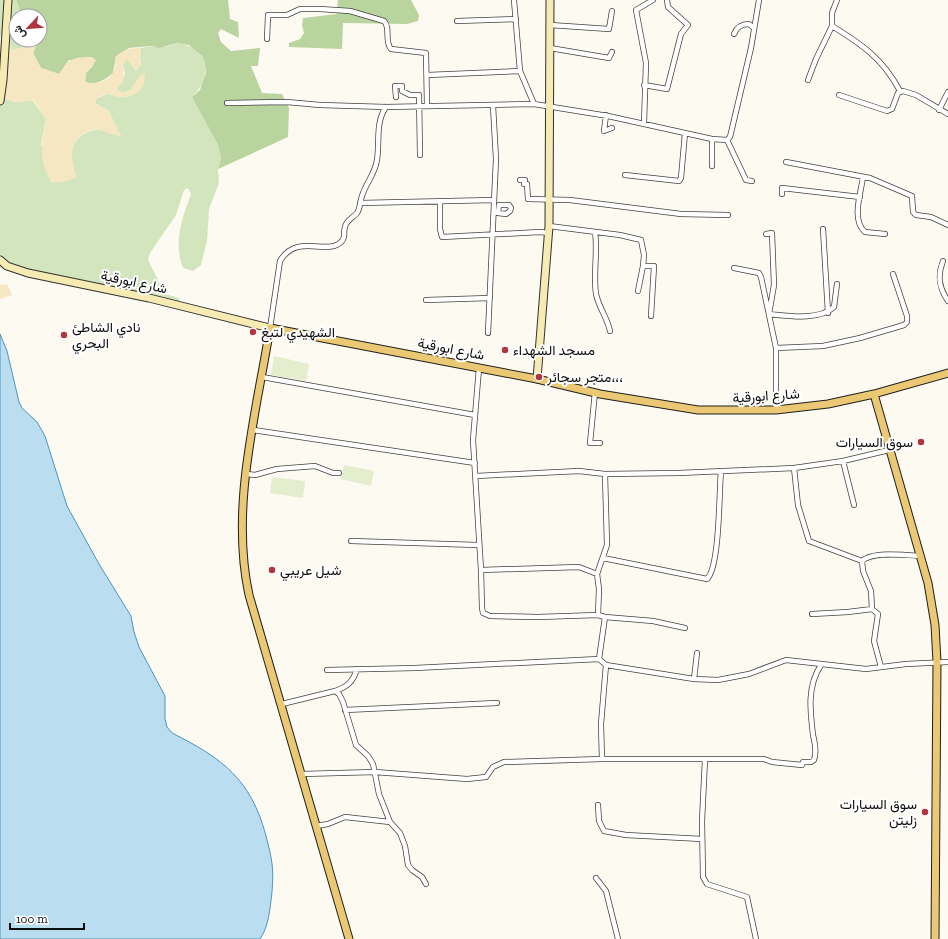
<svg xmlns="http://www.w3.org/2000/svg" width="948" height="939" viewBox="0 0 948 939" font-family="'Zilla Slab',Vazirmatn,serif">
<style>
.green{fill:#d3e5bd}
.forest{fill:#b9d49e}
.sand{fill:#f4e7c2}
.pitch{fill:#e4edce}
.water{fill:#badef0;stroke:#4995bf}
.lines{fill:none;stroke-linecap:round;stroke-linejoin:round}
.street-casing{stroke:#414141;stroke-width:6}
.secondary-casing{stroke:#303030;stroke-width:9}
.primary-casing{stroke:#1f1f1f;stroke-width:9}
.street{stroke:#fff;stroke-width:4.5}
.secondary{stroke:#f6ecb3;stroke-width:7}
.primary{stroke:#eac874;stroke-width:7}
.poi-dot{fill:#b03540;stroke:#fff;stroke-width:1.5}
.labels{text-anchor:middle;dominant-baseline:central;stroke-width:4;stroke-linejoin:round;paint-order:stroke}
.street-label{font-size:14px;fill:#0e0e0e;stroke:#fff}
.poi-label{font-size:14px;fill:#0e0e0e;stroke:#fff;text-anchor:start}
</style>
<rect width="100%" height="100%" fill="#fdfaf1"/>
<path class="green" d="M0,0h16l6,16h-6v24h7l-2,8 -8,2 -13,-14z
M177,43c32,4 37,34 15,54l26,48 3,13 -3,11 1,14 -10,26 -2,32 -6,24 -8,6 -10,-3c-10,-26 -1,-49 8,-74l-3,-6 -4,2 -8,25 -26,38 -2,7 17,34 14,4 1,8 -152,-33 -28,-13v-206l5,4 -4,37c9,9 20,7 31,5l14,19 -5,26 35,32c-2,-8 -5,-18 -4,-26 2,-13 15,-22 28,-21 7,1 13,5 21,6l-13,-26 -12,-6v-5l11,-5 21,3 12,-22 -9,15 -9,3 -5,-4 8,-15 -2,-10 4,-6 9,13 5,-7 -1,-8 1,-8c15,-4 19,3 36,-5z"/>
<path class="forest" d="M16,0h212l2,19 8,3 1,16 -18,-9 -3,4 3,9 10,9 29,-3 -2,18h-7l11,27 20,1 7,14 -1,29 -70,32 3,-11 -3,-13 -26,-48 8,-7 6,-17 -1,-9 -3,-8 -13,-11 -12,-2 -17,5 -9,-2 -22,2 -13,9 -3,16c-9,7 -17,13 -28,9l1,-9 6,-6 -23,-7 -10,14 -18,-6 -8,-15 4,-10 -1,-3h4v-24h-18z
M338,0h73l8,15 -1,6 -11,3 -64,-1 -1,26 -53,-2v-4l11,-4 4,-6 -2,-8 1,-7 34,-4z"/>
<path class="sand" d="M1,35l9,7 3,8 8,-2 2,-8h13l1,3 -4,10 8,15 18,6c12,-16 12,-17 33,-17l4,3 -4,7 -6,6 -1,9c9,4 23,-1 28,-9 3,-5 3,-11 2,-16 9,-8 15,-9 26,-9l-1,8 1,9 -5,6 -9,-12 -4,5 1,16 -7,9 5,4 9,-3 9,-15 5,-1c1,17 -12,25 -28,23 -3,-1 -6,-3 -9,-3 -4,0 -9,3 -12,5v5l12,6 13,26c-8,-1 -14,-4 -21,-6 -13,-2 -26,8 -28,21 -1,8 2,18 4,26l-8,4 -16,2c-15,-24 -10,-38 -6,-64l-13,-19c-12,2 -23,4 -32,-5l4,-37 -5,-4z
M7,284l5,11 -12,4v-14z"/>
<path class="pitch" d="M274,356l35,8 -3,17 -35,-6z
M344,465l30,6 -3,15 -30,-7z
M272,477l33,4 -2,17 -33,-5z"/>
<path class="water" d="M0,334l7,17 12,51 3,6 15,14 8,14 22,70 32,58 32,52 3,16 5,15 26,49v23l2,8 5,6c50,25 79,46 94,103 6,23 8,32 6,56 -2,16 -3,34 -12,47h-260z"/>
<g class="lines">
<defs>
<path id="street" d="M514,0l6,71 14,33
M457,21l59,-2
M550,25l59,4 3,-18
M832,26c31,19 51,33 68,65
M734,34c3,-7 7,-10 15,-10l5,4
M267,39l1,-24h19l13,-6h20l30,2 34,10c7,7 0,20 7,28l35,4 1,53
M550,48l59,10 3,-6
M428,75l92,-4
M808,80l8,-21 16,-33v-13l5,-13
M644,85l23,4 14,-55 7,-9 -20,-18 -1,-7
M839,95l48,16 5,-2 6,-16 5,-2 13,4 32,19
M396,97l-1,-11h7v5l8,4h9l1,60
M227,103l60,-1 33,3 66,2 148,-3 74,12 104,23 15,1 3,-3 21,-89 8,-48
M939,110l9,-18
M606,115l-2,16 8,-3
M644,123l2,-60 -10,-53 17,-10
M727,140l19,40 6,1
M786,162l84,16 42,18 1,16 3,3 15,2 17,8
M712,166v-27
M625,175l54,6 2,-3 4,-45
M863,177c-2,16 -12,43 2,55l20,2
M520,180h5l-1,4h3l1,15 42,1 111,14 47,1
M782,194v-6l78,9
M440,201v28l2,8 98,-5 9,1
M360,203l134,-3
M494,212l4,1 1,-8h10l2,3 -1,3 -4,3 -8,-1
M549,226l71,9 21,5 3,15 -1,11h11l-3,50
M823,229l5,84
M595,232c3,20 -2,41 1,62 3,14 11,23 14,37
M766,234l6,-1 2,52 -5,29c20,2 49,7 65,-7l3,-23
M943,261c-6,15 -4,27 5,40
M734,268l25,5 2,4 15,71v62
M638,291l5,-25
M426,300l64,-2
M270,328l10,-67c17,-29 48,-4 62,-20 4,-5 1,-9 3,-14 1,-7 8,-9 12,-14 3,-4 3,-12 5,-17 4,-13 13,-22 15,-36 3,-19 -2,-37 9,-53
M488,333l8,-174 -3,-53
M776,348l47,-2 37,-8 44,-13 3,-3v-6l-14,-42
M479,368l-6,72 8,130 98,-3 18,7 2,15 -1,26 7,2 -6,42 7,6 88,14 24,1 31,-6 37,-14 80,9 40,-5 42,-2
M262,377l213,38
M595,392l-5,51h10
M253,430l222,33
M843,461l11,44
M794,468l4,37 11,36 53,20
M247,474l8,1 22,-6 38,-3 18,7h6
M476,476l103,-5 26,3 74,-1 115,-5 49,-7 46,-11
M351,541l127,4
M603,558l104,21c13,-12 12,-88 14,-108
M862,561c10,-10 45,-6 59,-5
M862,561l1,10 8,20 1,18
M481,570l1,38 1,5 7,3 48,1 60,-2
M597,574l10,-29 -2,-71
M812,614l36,-2 24,-3 6,5 -4,27 7,26
M605,617l48,4 32,7
M606,665l-5,59 1,35h103
M327,670l88,-2 184,-9
M694,679l3,-26
M335,691c12,-4 18,-9 22,-22
M282,704l53,-13 4,3 4,8 13,43 12,11 5,8 6,30 11,28 10,11 5,13 3,19 4,5 10,7 4,7
M345,710l152,-7
M302,774l73,-2 92,7 19,-2 7,-10 11,-5 98,-3
M598,805l1,16 5,10 22,4 76,4
M316,826l12,-2 17,-7 45,5
M596,878l10,13 12,48
M756,939l-9,-42 -40,-13 -4,-7 -1,-56 3,-62h59l8,3 30,3 1,-3h8l3,-2c3,-8 1,-17 -1,-25 -3,-25 -6,-49 8,-70"/>
<path id="secondary" d="M0,101l3,-21 5,-80
M0,260l7,6 21,7 121,25 121,30
M537,379l12,-153 1,-226"/>
<path id="primary" d="M874,394l54,189 7,42 2,37 -2,277
M349,939l-100,-344c-19,-87 7,-181 21,-267l267,51 63,15 98,16h78l52,-6 46,-10 74,-21"/>
</defs>
<use href="#street" class="street-casing"/>
<use href="#secondary" class="secondary-casing"/>
<use href="#primary" class="primary-casing"/>
<use href="#street" class="street"/>
<use href="#secondary" class="secondary"/>
<use href="#primary" class="primary"/>
</g>
<g class="poi-dot">
<circle cx="253" cy="332" r="4"/>
<circle cx="64" cy="335" r="4"/>
<circle cx="505" cy="350" r="4"/>
<circle cx="539" cy="377" r="4"/>
<circle cx="921" cy="442" r="4"/>
<circle cx="272" cy="570" r="4"/>
<circle cx="925" cy="812" r="4"/>
</g>
<g class="labels">
<g class="street-label">
<text transform="translate(134 282) rotate(12)">شارع ابورقية</text>
<text transform="translate(451 349) rotate(11)">شارع ابورقية</text>
<text transform="translate(766 396) rotate(-4)">شارع ابورقية</text>
</g>
<g class="poi-label">
<text x="72" y="327">نادي الشاطئ<tspan x="72" dy="16">البحري</tspan></text>
<text x="261" y="332">الشهيدي لتبغ</text>
<text x="513" y="350">مسجد الشهداء</text>
<text x="547" y="377">متجر سجائر،،،</text>
<text x="913" y="442" text-anchor="end">سوق السيارات</text>
<text x="280" y="570">شيل عريبي</text>
<text x="917" y="804" text-anchor="end">سوق السيارات<tspan x="917" dy="16">زليتن</tspan></text>
</g>
</g>
<g transform="translate(28 28) rotate(244)"><circle r="19" fill="#ffffff" stroke="#9f9f9f"/>
<path d="M0-3L7 15L0 10L-7 15Z" fill="#b03540"/>
<text y="-6" font-size="11" font-weight="bold" text-anchor="middle" fill="#0e0e0e">ش</text>
</g>
<path d="M10 923v6h74v-6" fill="none" stroke="#0e0e0e" stroke-width="2"/>
<text x="16" y="923" font-size="12" fill="#0e0e0e" stroke="#ffffff" stroke-width="3" paint-order="stroke">100 m</text>
</svg>
